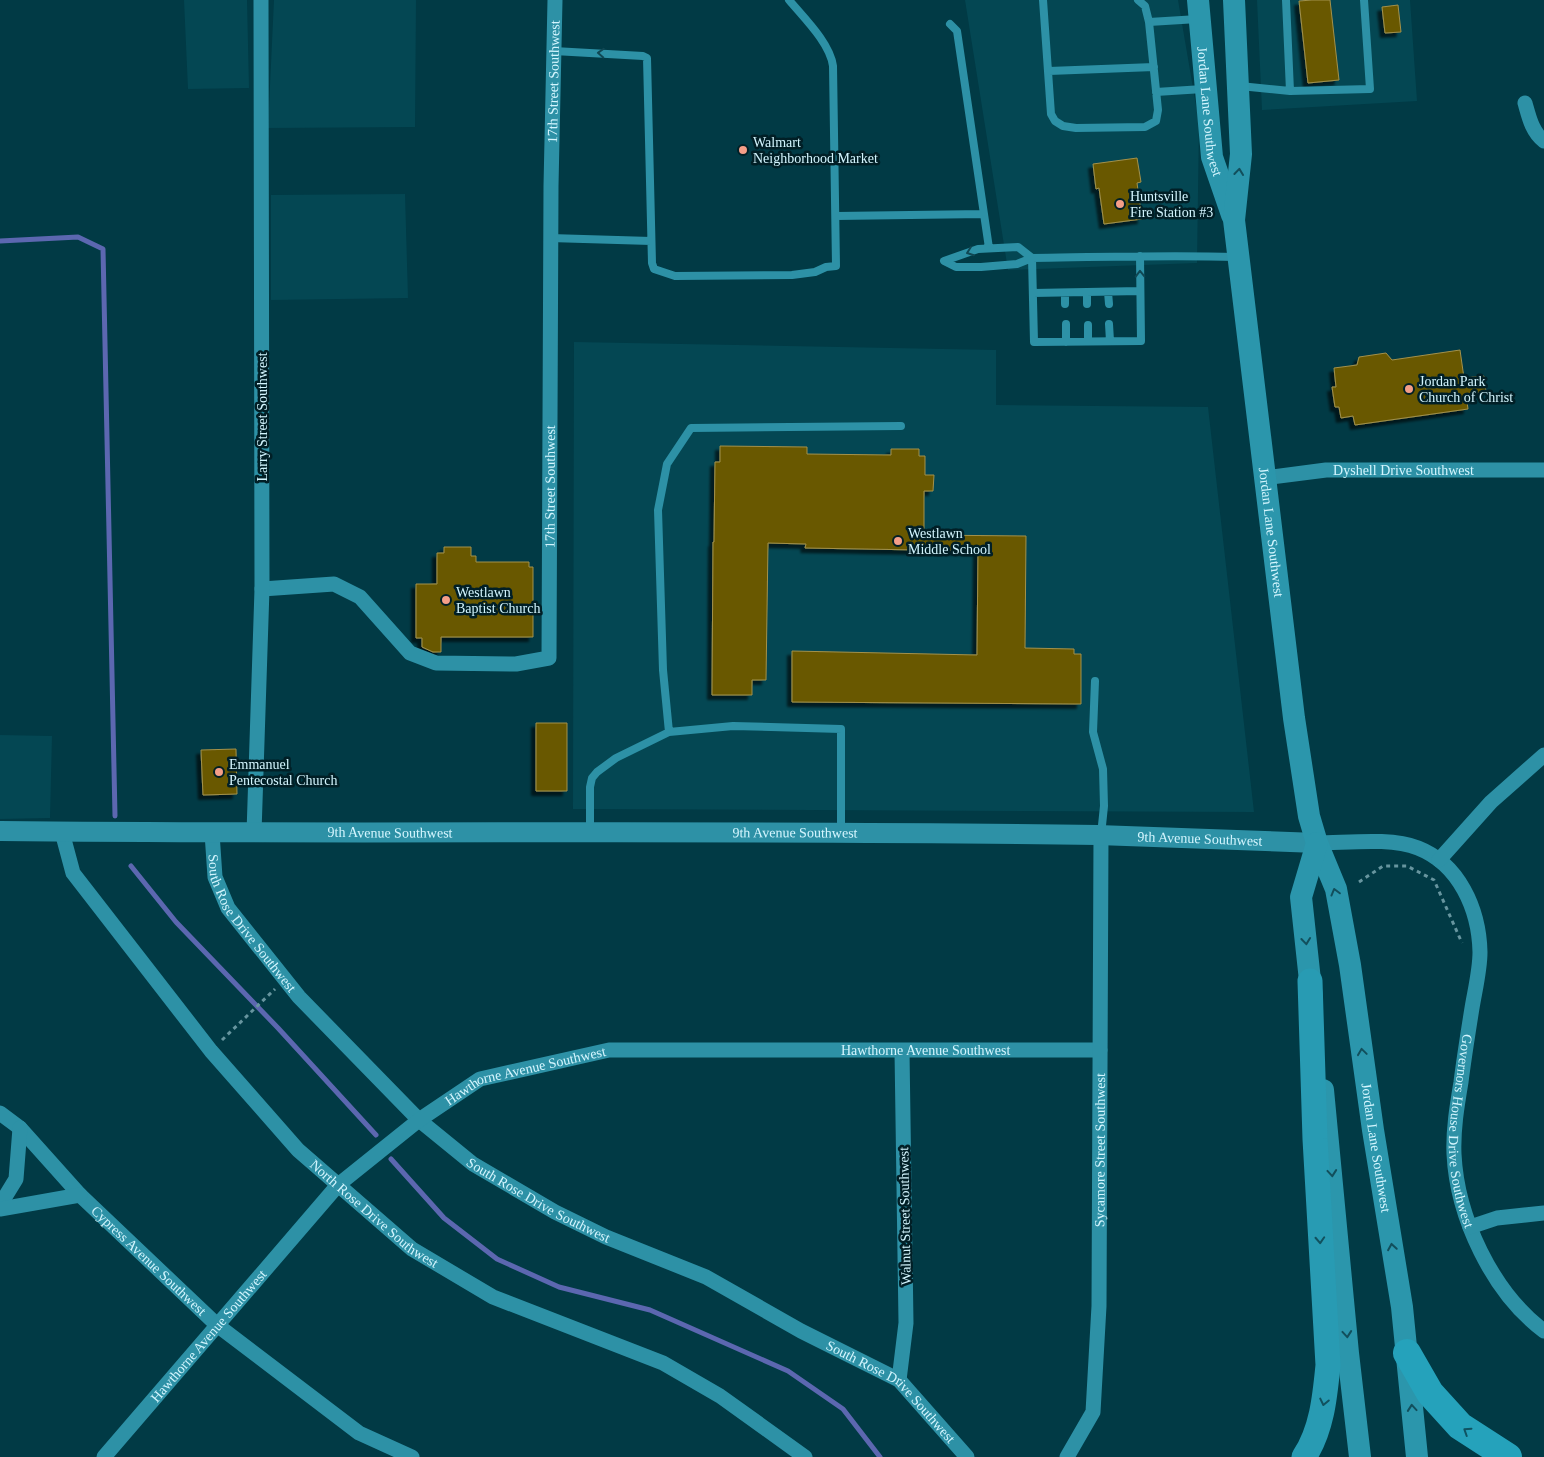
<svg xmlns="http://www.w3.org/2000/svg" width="1544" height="1457" viewBox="0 0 1544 1457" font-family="Georgia,serif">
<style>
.built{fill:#044753}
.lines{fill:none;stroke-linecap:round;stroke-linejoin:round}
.stream{stroke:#5c67b0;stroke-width:5}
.building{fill:#695803;stroke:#a3914a;filter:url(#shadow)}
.path{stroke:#67959f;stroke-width:3;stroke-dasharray:4 4;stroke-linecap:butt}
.service{stroke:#2d91a6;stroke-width:8}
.minor{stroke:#2d91a6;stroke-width:15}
.tertiary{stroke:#2d91a6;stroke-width:20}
.secondary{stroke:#2b96ac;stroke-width:22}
.primary{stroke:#289bb3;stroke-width:25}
.motorway{stroke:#25a2bb;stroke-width:28}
.oneway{stroke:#104753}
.oneway2{stroke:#124f5c}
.oneway3{stroke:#11515e}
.oneway4{stroke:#0f5362}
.poi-dot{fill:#f49e88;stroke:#011f26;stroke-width:2}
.labels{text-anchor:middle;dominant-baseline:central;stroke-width:5;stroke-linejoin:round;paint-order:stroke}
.street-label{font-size:14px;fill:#d3f5fe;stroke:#011f26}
.poi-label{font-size:14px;fill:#d3f5fe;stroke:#011f26;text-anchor:start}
</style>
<defs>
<filter id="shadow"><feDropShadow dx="-4.5" dy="4.5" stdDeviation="1" flood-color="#0009"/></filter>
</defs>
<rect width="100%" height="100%" fill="#013a45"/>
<path class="built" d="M184,0h63l2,88 -61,1z
M274,0h142l-1,127 -147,1z
M965,0h213l21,123 -2,140 -189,7z
M1257,0h153l7,101 -155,9z
M405,194l3,104 -137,2v-105z
M574,342l422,8v55l212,2 46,405 -681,-3z
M0,735l52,1 -2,82 -50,1z"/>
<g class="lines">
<path class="stream" d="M0,241l78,-4 25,12 12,567
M131,866l45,56 102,106 98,107
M391,1159l53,59 53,41 62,28 91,23 138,61 55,38 37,48"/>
</g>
<path class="building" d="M1312,0h18l9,80 -31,3 -9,-82z
M1398,5l3,27 -16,1 -3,-26z
M1137,158l4,24 -4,1 5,36 -38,5 -5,-36 -3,1 -3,-25z
M1460,350l4,28 20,-2 2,16 -20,2 2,15 -113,16 -2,-9 -12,2 -2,-11h-4l-3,-20h4l-2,-19 23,-3 2,-8 27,-4 6,7z
M720,446l87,1v7l84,1v-6h28v7h6v19h9l-1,16h-9v44l102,1 -1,112 49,1v5h7v50l-289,-2v-51l185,4 1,-104 -173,-3 1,-4 -38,-1 -2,137h-14v15h-40l1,-153h1l1,-80h5z
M444,547h27v9h5v6h53v5h4v70h-92v15h-8l-11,-5v-9h-6v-54h21v-31h7z
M536,723h31v68h-31z
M236,749l1,45 -34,1 -2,-45z"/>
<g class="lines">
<path class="path" d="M1359,882l24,-16h24l27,14 28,63
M222,1040l53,-51"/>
<path class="service" d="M1043,0l8,114 4,7 8,5 13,2 69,-1 11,-6 2,-11 -9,-88 -4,-16 -7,-6
M1286,0l4,91
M1149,22l49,-3
M950,24l7,7 32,217
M554,51l89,5 4,2 5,205 2,6 21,7 117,-1 23,-3 11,-5 10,-1 -3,-200c-3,-23 -29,-48 -44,-66
M1049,71l105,-4
M1240,86l50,5 80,-2 -6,-89
M1156,92l47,-3
M836,216l148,-2
M550,238l101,3
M1140,256l1,85 -107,1 -2,-84 -14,-11 -40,2 -34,12 12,6h25l36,-3 15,-6c68,-1 136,-3 204,-1
M1087,292v12
M1108,292l1,12
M1033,293l107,-2
M1065,293v11
M1066,324v18
M1109,324l1,17
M1088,325v16
M1095,681l-2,51 10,37 1,37 -3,29
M669,732l-6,-62 -5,-160 9,-46 24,-36 210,-2
M590,831v-44l2,-9 5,-6 19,-14 53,-26 64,-6 108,3v103"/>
<g class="minor">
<path d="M1525,103c4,14 7,29 19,38"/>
<path id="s1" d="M1264,478l62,-8h218"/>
<path id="s2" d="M262,589l72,-5 26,13 50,56 26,10 80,1 33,-6 2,-472 4,-186"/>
<path id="s3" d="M62,832l11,41 138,178 87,99 114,99 81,48 170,66 57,33 85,61"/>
<path id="s4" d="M212,833l3,44 13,31 71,89 120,123 54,44 82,48 51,25 100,40 95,54 98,49 68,77"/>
<path d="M254,833l8,-244 -1,-589"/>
<path id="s5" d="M1317,843c29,0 74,-6 101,5 41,16 61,61 62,104 0,18 -5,38 -8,56 -4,25 -8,50 -11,74 -4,24 -8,48 -7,72 3,63 38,138 90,177"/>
<path d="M1439,860l52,-58 53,-47"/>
<path id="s6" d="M0,1113l20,15 60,67 137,130 142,108 53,24"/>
<path d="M0,1205l16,-26 4,-51"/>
<path d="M0,1209l80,-14"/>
<path d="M1470,1227l27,-9 47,-5"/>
<path d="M899,1380l7,-57 -4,-272"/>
<path id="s7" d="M104,1457l234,-272 81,-65 61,-41 129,-29h491"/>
<path id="s8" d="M1067,1457l26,-45 6,-106 2,-471"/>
</g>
<path class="tertiary" id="s9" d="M0,831c366,4 732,-2 1098,4 73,2 146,5 219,8"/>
<g class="secondary">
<path id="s10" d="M1198,0l14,157 20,58"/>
<path id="s11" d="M1234,0l7,154 -7,66 60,498 15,98 8,27 19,46 14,76 23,165 29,177 15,150"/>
<path d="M1312,999l-11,-102 16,-54"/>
<path d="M1323,1090l25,263 12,104"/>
</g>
<path class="primary" d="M1304,1457c18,-27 21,-61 24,-92l-13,-226 -5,-158"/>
<path class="motorway" d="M1407,1353l23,40 30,33 48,31"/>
</g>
<defs><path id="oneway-chevron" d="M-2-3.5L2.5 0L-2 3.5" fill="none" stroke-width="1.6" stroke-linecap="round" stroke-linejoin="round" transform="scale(1.25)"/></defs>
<g class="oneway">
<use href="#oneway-chevron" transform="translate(601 53) rotate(-177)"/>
<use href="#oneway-chevron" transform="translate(970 252) rotate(160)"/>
<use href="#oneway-chevron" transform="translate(1140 274) rotate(-91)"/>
</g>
<g class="oneway2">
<use href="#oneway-chevron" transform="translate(1239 172) rotate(-84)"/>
<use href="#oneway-chevron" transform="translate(1335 892) rotate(-105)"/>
<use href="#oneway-chevron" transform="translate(1306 941) rotate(84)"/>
<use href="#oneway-chevron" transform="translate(1362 1052) rotate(-98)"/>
<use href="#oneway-chevron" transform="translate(1332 1173) rotate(85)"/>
<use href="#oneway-chevron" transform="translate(1392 1247) rotate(-99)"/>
<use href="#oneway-chevron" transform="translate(1347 1334) rotate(85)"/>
<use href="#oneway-chevron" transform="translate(1412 1408) rotate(-95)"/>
</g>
<g class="oneway3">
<use href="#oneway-chevron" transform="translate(1320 1240) rotate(87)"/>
<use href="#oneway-chevron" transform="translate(1324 1402) rotate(102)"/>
</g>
<use class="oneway4" href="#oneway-chevron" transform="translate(1467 1431) rotate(-147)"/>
<g class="poi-dot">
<circle cx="743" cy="150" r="5"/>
<circle cx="1120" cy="204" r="5"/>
<circle cx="1409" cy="389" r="5"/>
<circle cx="898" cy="541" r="5"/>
<circle cx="446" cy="600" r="5"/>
<circle cx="219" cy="772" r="5"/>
</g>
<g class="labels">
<g class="street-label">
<text stroke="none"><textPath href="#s2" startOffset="894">17th Street Southwest</textPath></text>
<text stroke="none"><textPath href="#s10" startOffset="112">Jordan Lane Southwest</textPath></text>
<text transform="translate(262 417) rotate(-90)">Larry Street Southwest</text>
<text stroke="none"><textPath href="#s1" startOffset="140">Dyshell Drive Southwest</textPath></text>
<text stroke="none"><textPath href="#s2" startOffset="489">17th Street Southwest</textPath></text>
<text stroke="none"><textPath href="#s11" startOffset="535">Jordan Lane Southwest</textPath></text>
<text stroke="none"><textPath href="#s9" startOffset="795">9th Avenue Southwest</textPath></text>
<text stroke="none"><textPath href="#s9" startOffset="390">9th Avenue Southwest</textPath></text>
<text stroke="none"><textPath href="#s9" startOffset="1200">9th Avenue Southwest</textPath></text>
<text stroke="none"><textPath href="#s4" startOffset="102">South Rose Drive Southwest</textPath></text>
<text stroke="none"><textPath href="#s7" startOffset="985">Hawthorne Avenue Southwest</textPath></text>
<text stroke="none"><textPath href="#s7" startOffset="580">Hawthorne Avenue Southwest</textPath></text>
<text stroke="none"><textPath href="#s5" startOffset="411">Governors House Drive Southwest</textPath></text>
<text stroke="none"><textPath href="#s11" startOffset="1161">Jordan Lane Southwest</textPath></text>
<text stroke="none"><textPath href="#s8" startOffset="314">Sycamore Street Southwest</textPath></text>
<text stroke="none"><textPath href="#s4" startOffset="508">South Rose Drive Southwest</textPath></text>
<text stroke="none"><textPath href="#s3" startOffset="499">North Rose Drive Southwest</textPath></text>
<text transform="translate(905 1216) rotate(-91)">Walnut Street Southwest</text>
<text stroke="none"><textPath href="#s6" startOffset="210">Cypress Avenue Southwest</textPath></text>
<text stroke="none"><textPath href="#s7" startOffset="160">Hawthorne Avenue Southwest</textPath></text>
<text stroke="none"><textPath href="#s4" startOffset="912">South Rose Drive Southwest</textPath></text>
</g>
<g class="poi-label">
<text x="753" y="142">Walmart<tspan x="753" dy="16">Neighborhood Market</tspan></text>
<text x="1130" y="196">Huntsville<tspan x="1130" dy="16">Fire Station #3</tspan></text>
<text x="1419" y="381">Jordan Park<tspan x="1419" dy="16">Church of Christ</tspan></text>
<text x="908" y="533">Westlawn<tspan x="908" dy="16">Middle School</tspan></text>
<text x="456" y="592">Westlawn<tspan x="456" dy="16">Baptist Church</tspan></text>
<text x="229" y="764">Emmanuel<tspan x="229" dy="16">Pentecostal Church</tspan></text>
</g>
</g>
</svg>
